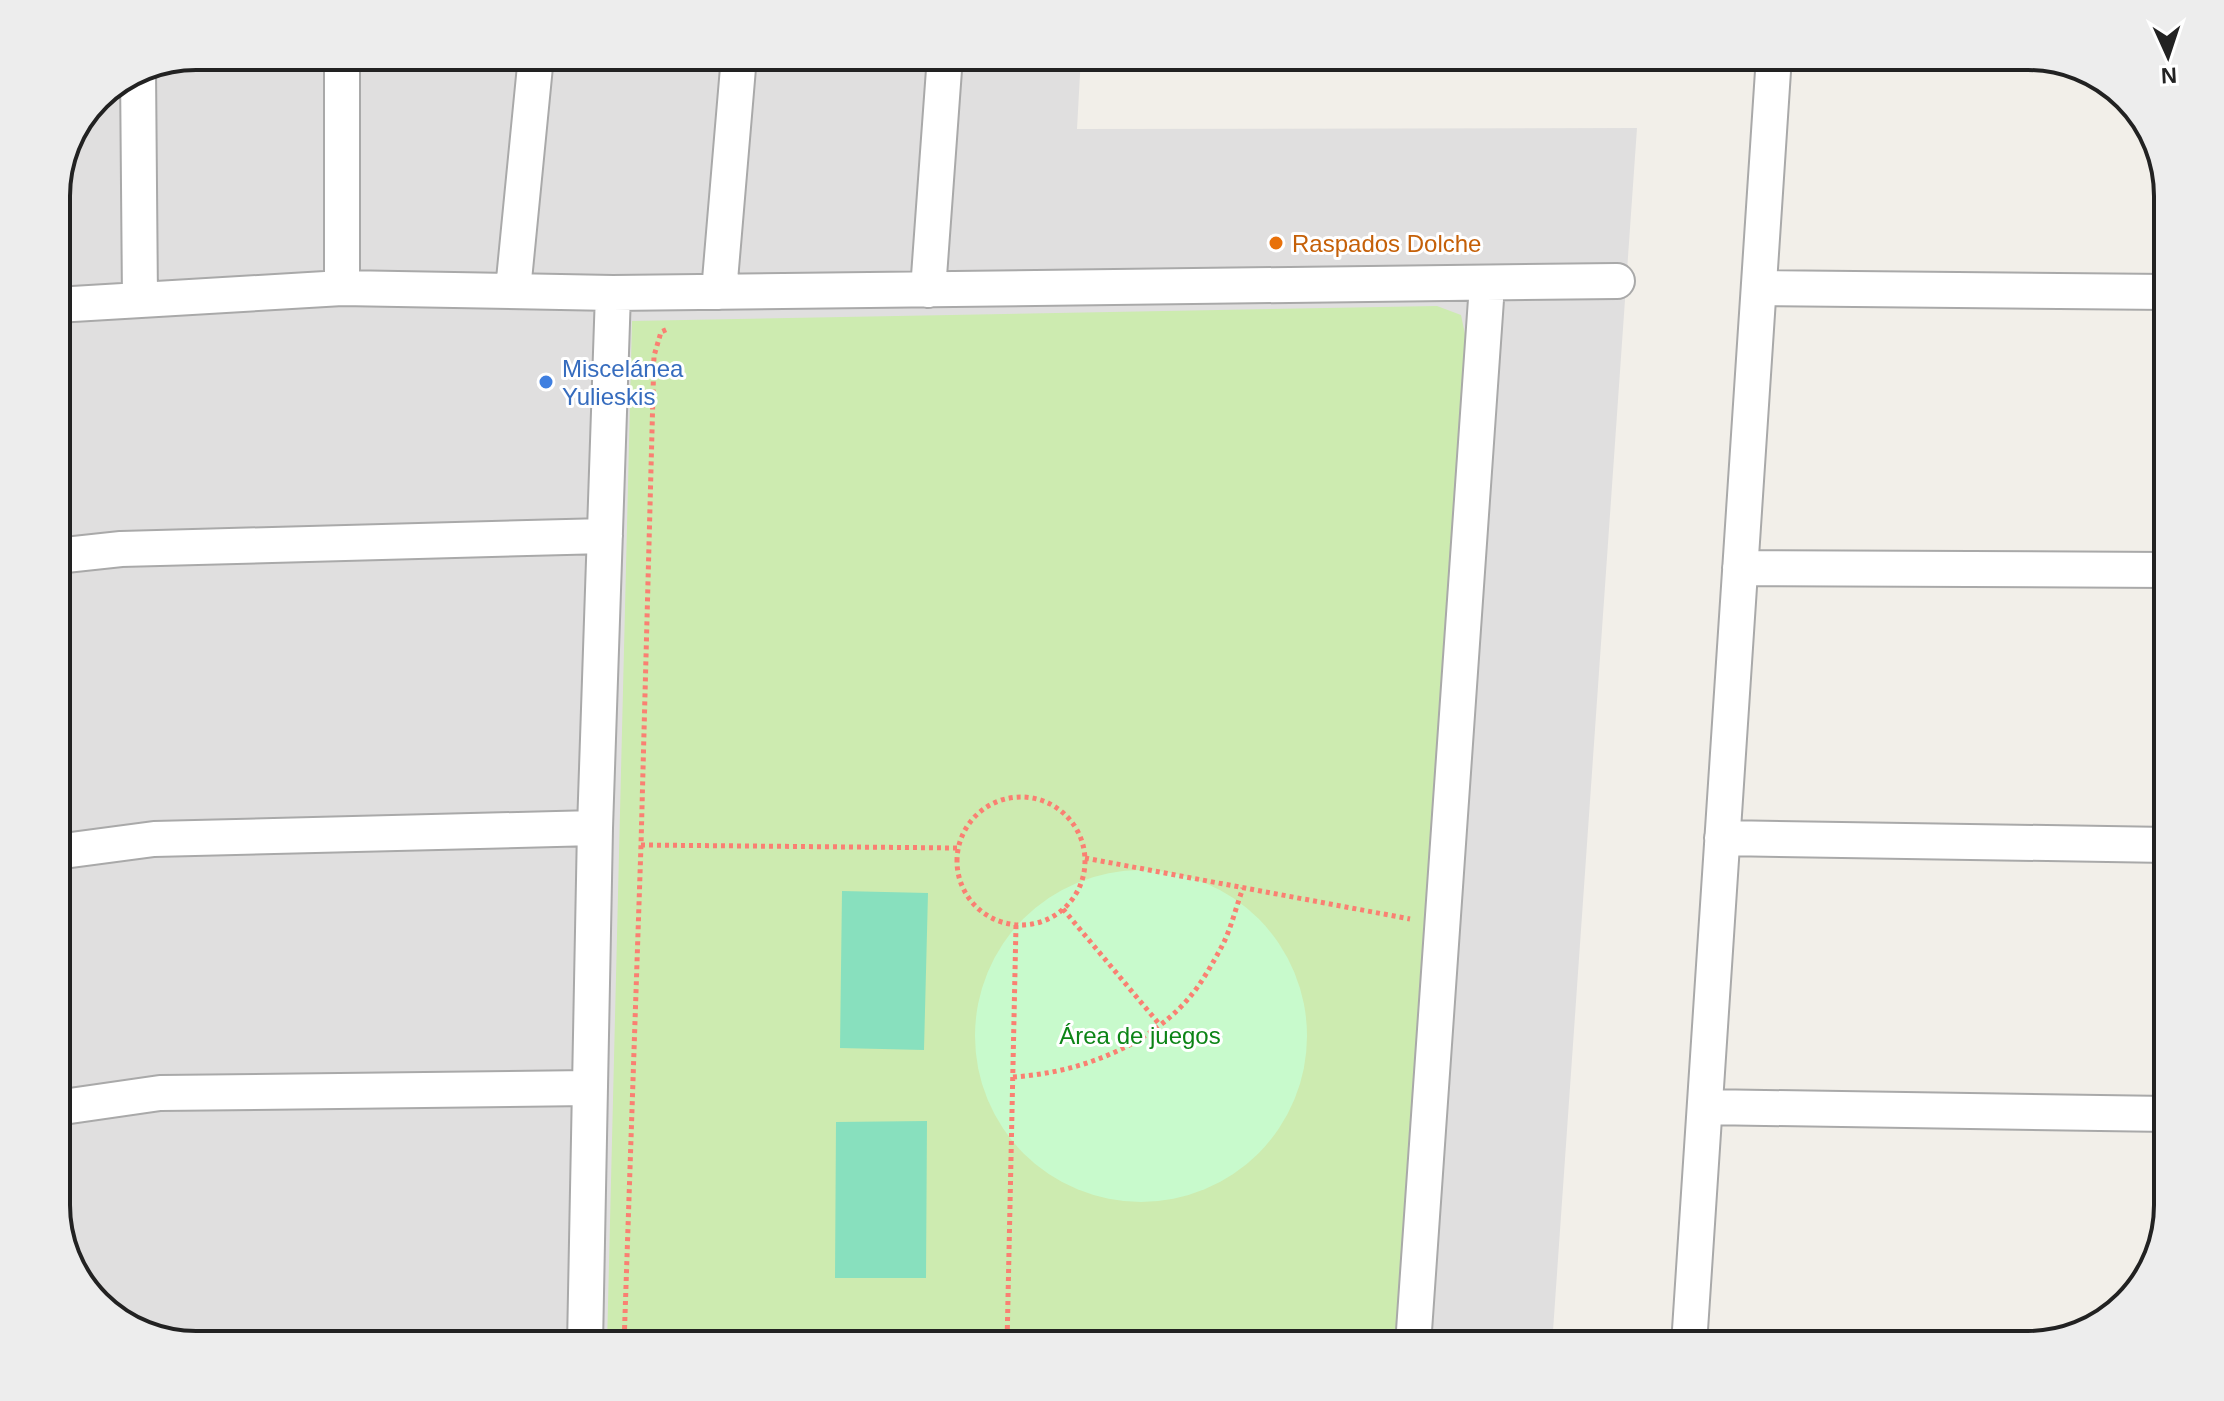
<svg xmlns="http://www.w3.org/2000/svg" width="2224" height="1401" viewBox="0 0 2224 1401" font-family="Arial,sans-serif">
<style>
.residential{fill:#e0dfdf}
.grass{fill:#cdebb0}
.park{fill:#c8facc}
.pitch{fill:#88e0be}
.lines{fill:none;stroke-linecap:round;stroke-linejoin:round}
.street-casing{stroke:#a9a9a9;stroke-width:38}
.path{stroke:#fa8072;stroke-width:5;stroke-dasharray:4 4;stroke-linecap:butt}
.street{stroke:#fff;stroke-width:34}
.food-dot{fill:#e8710a;stroke:#fff;stroke-width:3}
.shop-dot{fill:#3f7fe0;stroke:#fff;stroke-width:3}
.labels{text-anchor:middle;dominant-baseline:central;stroke-width:6;stroke-linejoin:round;paint-order:stroke}
.food-label{font-size:24px;fill:#c56008;stroke:#fff;text-anchor:start}
.shop-label{font-size:24px;fill:#366cbe;stroke:#fff;text-anchor:start}
.park-label{font-size:24px;fill:#0c8416;stroke:#fff}
.rim{fill:none;stroke:#222;stroke-width:4}
</style>
<rect width="100%" height="100%" fill="#f2efe9"/>
<path class="residential" d="M196,56h885l-4,73 560,-1 -85,1217h-1356l-77,-23 -44,-47 -19,-61v-1027l41,-90 46,-31z"/>
<path class="grass" d="M1437,306l24,9 5,24 -56,1006h-803l25,-1024z"/>
<path class="park" d="M975 1036a166 166 0 1 1 332 0a166 166 0 1 1-332 0Z"/>
<path class="pitch" d="M842,891l86,2 -4,157 -84,-2z
M927,1121l-1,157h-91l1,-156z"/>
<g class="lines">
<defs>
<path id="street" d="M138,70l2,230
M342,288v-232
M1759,288l409,4
M513,290l23,-234
M928,290l17,-234
M719,292l20,-236
M56,305l286,-17 271,5 1004,-12
M56,556l65,-7 484,-13
M1740,568l428,2
M1722,838l446,7
M56,852l98,-13 441,-11
M1705,1107l463,7
M56,1108l104,-15 429,-5
M585,1345l10,-517 18,-535
M1413,1345l74,-1060
M1689,1345l85,-1289"/>
</defs>
<use href="#street" class="street-casing"/>
<path class="path" d="M957 861a64 64 0 1 1 128 0a64 64 0 1 1-128 0Z
M641,845l316,3
M1085,858l325,61
M1063,909l97,116
M1013,1077c64,-4 133,-29 176,-79 12,-14 24,-35 33,-52 9,-17 14,-39 21,-58
M624,1345l17,-500 13,-489 7,-24 7,-3
M1007,1345l9,-420"/>
<use href="#street" class="street"/>
</g>
<circle class="food-dot" cx="1276" cy="243" r="8"/>
<circle class="shop-dot" cx="546" cy="382" r="8"/>
<g class="labels">
<g class="food-label">
<text x="1292" y="243">Raspados Dolche</text>
</g>
<g class="shop-label">
<text x="562" y="368">Miscelánea<tspan x="562" dy="28">Yulieskis</tspan></text>
</g>
<g class="park-label">
<text x="1140" y="1035">Área de juegos</text>
</g>
</g>
<path d="M0 0H2224V1401H0ZM196 70H2028A126 126 0 0 1 2154 196V1205A126 126 0 0 1 2028 1331H196A126 126 0 0 1 70 1205V196A126 126 0 0 1 196 70Z" fill="#ededed" fill-rule="evenodd"/>
<path class="rim" d="M196 70H2028A126 126 0 0 1 2154 196V1205A126 126 0 0 1 2028 1331H196A126 126 0 0 1 70 1205V196A126 126 0 0 1 196 70Z"/>
<g transform="translate(2168 56) rotate(177)" stroke="#ffffff" stroke-width="6" paint-order="stroke">
<path d="M0-6L14 30L0 20L-14 30Z" fill="#222222"/>
<text y="-12" font-size="22" font-weight="bold" text-anchor="middle" fill="#222222">N</text>
</g>
</svg>
